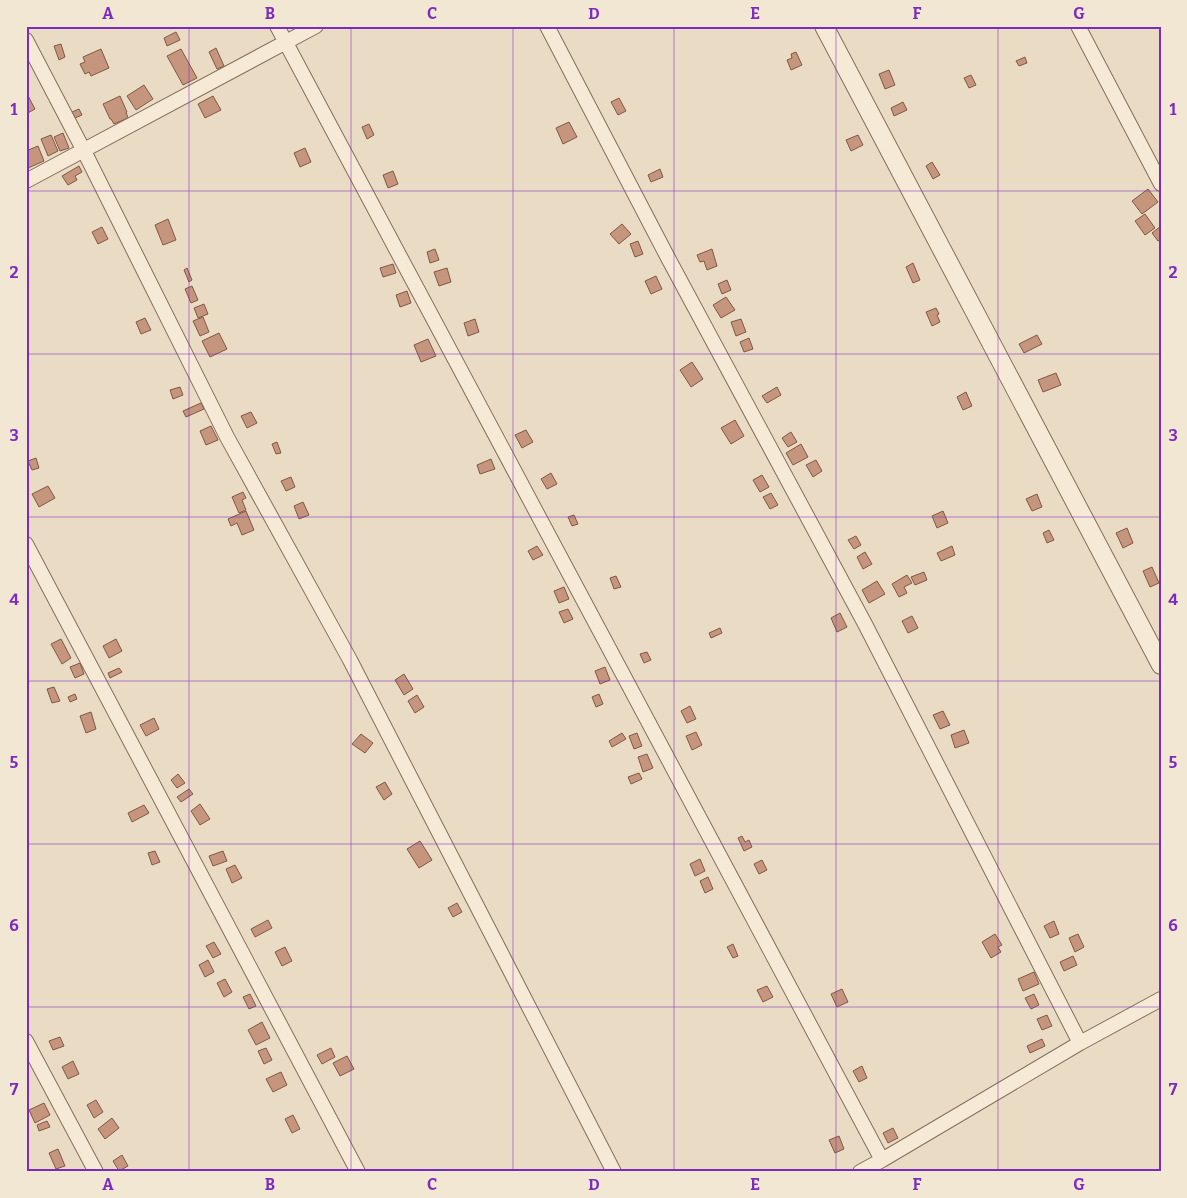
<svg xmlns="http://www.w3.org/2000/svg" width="1187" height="1198" viewBox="0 0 1187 1198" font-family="Bitter,serif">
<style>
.building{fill:#c5967d;stroke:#805844}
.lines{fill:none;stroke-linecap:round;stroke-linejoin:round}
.minor-casing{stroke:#836e5c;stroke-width:16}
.tertiary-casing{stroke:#836e5c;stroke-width:20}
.minor{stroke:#f6ead6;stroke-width:14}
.tertiary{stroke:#f6ead6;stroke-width:18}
.grid{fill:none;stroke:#7b2cbf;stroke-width:1;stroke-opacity:0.55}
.neatline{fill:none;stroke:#7b2cbf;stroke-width:2}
.grid-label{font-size:16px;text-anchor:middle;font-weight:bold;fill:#7b2cbf}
</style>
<rect width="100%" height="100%" fill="#eadcc4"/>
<path class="building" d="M176,32l4,8 -13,6 -3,-8z
M61,44l4,13 -6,3 -5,-14z
M216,48l8,18 -7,3 -8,-17z
M101,49l8,19 -18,8 -2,-4 -4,2 -5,-10 5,-2 -2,-5z
M181,49l16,29 -14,7 -16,-29z
M796,52l6,13 -11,5 -4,-10 5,-2 -1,-4z
M1025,57l2,6 -8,3 -3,-5z
M889,70l6,15 -10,4 -6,-15z
M971,75l5,10 -7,3 -5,-10z
M144,85l9,14 -17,11 -9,-14z
M26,92l9,17 -9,5z
M120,96l7,16h-1l2,6 -14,6 -3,-5h-1l-7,-15z
M213,96l8,14 -16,8 -7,-14z
M619,98l7,13 -8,4 -7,-13z
M903,102l4,8 -13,6 -3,-8z
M79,109l3,6 -7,3 -3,-6z
M569,122l8,15 -14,7 -7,-16z
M369,124l5,11 -7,4 -5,-12z
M63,133l6,15 -9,3 -6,-14z
M51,135l7,16 -10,5 -7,-17z
M858,135l5,10 -12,6 -5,-11z
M38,146l6,15 -16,7 -2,-4v-13z
M305,148l6,14 -11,5 -6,-14z
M932,162l8,13 -7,4 -7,-13z
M79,166l3,6 -7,4 2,4 -9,5 -6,-9z
M660,169l3,8 -12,5 -3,-7z
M393,171l5,13 -10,4 -5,-13z
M1148,189l10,13 -16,12 -10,-13z
M1145,214l10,14 -10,7 -10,-14z
M168,219l8,21 -13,5 -8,-20z
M622,224l9,10 -12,10 -9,-10z
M1161,226v13l-3,2 -6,-8z
M102,227l6,12 -10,5 -6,-12z
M638,241l5,13 -8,3 -5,-13z
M435,249l4,11 -9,3 -3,-11z
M712,249l5,17 -10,4 -3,-9 -4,1 -3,-7z
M913,263l7,17 -7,3 -7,-16z
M393,264l3,9 -13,4 -3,-9z
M187,268l5,12 -3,2 -5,-12z
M447,268l4,14 -12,4 -5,-14z
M656,276l6,13 -11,5 -6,-13z
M727,280l4,10 -9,4 -4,-10z
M192,286l6,14 -7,3 -6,-14z
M407,291l4,12 -11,4 -4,-12z
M726,297l9,13 -14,8 -8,-13z
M204,304l4,10 -10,4 -4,-10z
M936,308l3,6 -2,1 3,7 -8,4 -6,-14z
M203,317l6,15 -9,4 -7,-15z
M145,318l6,12 -10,4 -5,-12z
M475,319l4,13 -11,4 -4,-13z
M741,319l5,13 -10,4 -5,-14z
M219,333l8,16 -17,8 -8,-16z
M1037,335l5,9 -18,9 -5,-9z
M749,338l4,11 -9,3 -4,-10z
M428,339l8,17 -15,6 -7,-17z
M692,362l11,17 -12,8 -11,-17z
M1056,373l5,12 -18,7 -5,-12z
M180,387l3,8 -10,4 -3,-9z
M777,387l4,8 -14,8 -5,-7z
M966,392l6,14 -9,4 -6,-13z
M201,403l3,6 -18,8 -3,-6z
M251,412l6,11 -10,5 -6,-12z
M735,420l9,16 -13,8 -10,-16z
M211,426l7,14 -12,5 -6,-14z
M526,430l7,12 -11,6 -7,-13z
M791,432l6,10 -9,5 -6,-9z
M277,442l4,11 -5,1 -4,-10z
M801,444l7,13 -15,8 -7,-12z
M36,458l3,10 -7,2 -4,-9z
M491,459l4,10 -15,5 -3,-9z
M816,460l6,11 -9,6 -7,-12z
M551,473l6,11 -10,5 -6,-10z
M762,475l7,12 -9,5 -7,-12z
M291,477l4,10 -9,4 -5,-10z
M48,486l7,12 -16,9 -7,-13z
M243,492l3,6 -4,2 4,10 -7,3 -7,-16z
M771,493l7,12 -8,4 -7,-12z
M1037,494l5,13 -10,4 -6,-12z
M303,502l6,13 -10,4 -5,-13z
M246,511l8,19 -12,5 -5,-12 -6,3 -3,-7z
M943,511l5,12 -11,5 -5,-12z
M574,515l4,9 -6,2 -4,-9z
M1127,528l6,15 -10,5 -7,-15z
M1049,530l5,10 -7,3 -4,-10z
M856,536l5,9 -7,4 -6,-9z
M537,546l6,9 -10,5 -5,-9z
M952,546l3,9 -14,6 -4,-8z
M865,552l7,12 -9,5 -6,-12z
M1152,567l7,16 -9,4 -7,-16z
M924,572l3,8 -12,5 -4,-8z
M907,575l5,8 -8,4 3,6 -8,4 -7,-13z
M616,576l5,11 -7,2 -4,-11z
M877,581l8,13 -16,9 -7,-13z
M564,587l5,12 -10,4 -5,-12z
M568,609l5,10 -9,4 -5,-11z
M840,613l7,14 -10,5 -6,-14z
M912,616l6,12 -10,5 -6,-12z
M720,628l2,5 -11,5 -2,-5z
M61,639l10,19 -9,6 -11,-20z
M116,639l6,12 -13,7 -6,-12z
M647,652l4,8 -7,3 -4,-9z
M80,663l4,11 -9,4 -5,-11z
M605,667l5,13 -10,4 -5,-13z
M119,668l3,4 -12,6 -2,-5z
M404,674l9,15 -9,6 -9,-15z
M54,687l6,14 -8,2 -5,-14z
M75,694l2,5 -7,3 -2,-5z
M599,694l4,10 -7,3 -4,-10z
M417,695l7,12 -9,6 -7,-12z
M690,706l6,13 -9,4 -6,-12z
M943,711l7,14 -10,4 -7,-14z
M91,712l5,17 -10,4 -6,-17z
M154,718l5,11 -13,7 -6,-11z
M964,730l5,13 -14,5 -4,-13z
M696,732l6,13 -10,5 -6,-14z
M622,733l4,6 -14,8 -3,-6z
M637,733l5,13 -8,3 -5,-13z
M361,734l12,9 -8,10 -13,-9z
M647,754l6,14 -10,4 -5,-15z
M639,773l3,6 -11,5 -3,-7z
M178,774l7,9 -8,5 -6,-8z
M385,782l7,12 -8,6 -8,-13z
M189,789l4,5 -12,8 -4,-5z
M200,804l10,15 -10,6 -9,-14z
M144,805l5,8 -17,9 -4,-9z
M742,836l3,6 4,-2 3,7 -8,4 -6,-13z
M420,841l12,19 -13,8 -12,-19z
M155,851l5,11 -8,3 -4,-12z
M223,851l4,10 -14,5 -4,-10z
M700,859l5,12 -10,5 -5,-12z
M762,860l5,10 -8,4 -5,-10z
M235,865l7,13 -10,5 -6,-14z
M708,877l5,12 -8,4 -5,-12z
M457,903l5,9 -9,5 -5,-9z
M268,920l4,8 -17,9 -4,-8z
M1054,921l5,13 -9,4 -6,-12z
M995,934l7,11 -4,2 3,5 -10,6 -9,-16z
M1078,934l6,13 -9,5 -6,-14z
M214,942l7,12 -8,4 -7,-12z
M733,944l5,12 -5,2 -6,-11z
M285,947l7,14 -10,5 -7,-14z
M1073,956l4,9 -13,6 -4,-9z
M208,960l6,12 -9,5 -6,-12z
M1034,972l5,12 -16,7 -5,-12z
M225,979l7,13 -8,5 -7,-14z
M767,986l6,11 -10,5 -6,-12z
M842,989l6,13 -11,5 -6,-13z
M250,994l6,12 -7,3 -6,-12z
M1034,994l5,11 -8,4 -6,-11z
M1047,1015l5,11 -10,4 -5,-11z
M262,1022l8,16 -14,7 -8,-15z
M60,1037l4,9 -11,4 -4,-9z
M1042,1039l3,7 -15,7 -3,-7z
M266,1048l6,12 -8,4 -6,-13z
M331,1048l4,9 -13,7 -5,-9z
M347,1056l7,13 -14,7 -7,-13z
M73,1061l6,13 -11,5 -6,-12z
M862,1066l5,12 -8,4 -6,-11z
M281,1072l6,13 -14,7 -7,-13z
M96,1100l7,12 -9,6 -7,-13z
M44,1103l6,12 -15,8 -6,-13z
M293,1115l7,14 -8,4 -7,-14z
M112,1118l7,10 -14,11 -7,-10z
M47,1121l3,6 -11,4 -2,-6z
M893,1128l5,10 -10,5 -5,-10z
M839,1136l5,13 -9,4 -6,-13z
M58,1149l7,17 -9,3 -7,-16z
M122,1155l6,11 -9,5 -6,-10z"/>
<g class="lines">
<defs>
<path id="minor" d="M277,26l605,1134
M547,26l120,230 198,368 215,419
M1078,26l83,158
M26,40l58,111 143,286 123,223 264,512
M26,181l290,-155
M26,544l332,628
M26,1041l70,131
M860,1172l22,-12 198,-117 81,-44"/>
<path id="tertiary" d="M824,26l337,639"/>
</defs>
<use href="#minor" class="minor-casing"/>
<use href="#tertiary" class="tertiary-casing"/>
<use href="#minor" class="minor"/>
<use href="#tertiary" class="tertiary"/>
</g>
<path class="grid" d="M189,26v1146M351,26v1146M513,26v1146M674,26v1146M836,26v1146M998,26v1146M26,191h1135M26,354h1135M26,517h1135M26,681h1135M26,844h1135M26,1007h1135"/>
<rect width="1187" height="1198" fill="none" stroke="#f2e7d3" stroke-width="55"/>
<rect x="28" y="28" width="1132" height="1142" class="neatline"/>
<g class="grid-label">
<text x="108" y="19">A</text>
<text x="270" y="19">B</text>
<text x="432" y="19">C</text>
<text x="594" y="19">D</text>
<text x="755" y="19">E</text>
<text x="917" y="19">F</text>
<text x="1079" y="19">G</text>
<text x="14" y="115">1</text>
<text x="1173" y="115">1</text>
<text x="14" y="278">2</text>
<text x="1173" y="278">2</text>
<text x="14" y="441">3</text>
<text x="1173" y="441">3</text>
<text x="14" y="605">4</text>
<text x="1173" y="605">4</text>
<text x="14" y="768">5</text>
<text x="1173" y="768">5</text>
<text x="14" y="931">6</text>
<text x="1173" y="931">6</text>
<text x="14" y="1095">7</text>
<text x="1173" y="1095">7</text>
<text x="108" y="1190">A</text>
<text x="270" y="1190">B</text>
<text x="432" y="1190">C</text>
<text x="594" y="1190">D</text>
<text x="755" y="1190">E</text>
<text x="917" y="1190">F</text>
<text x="1079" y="1190">G</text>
</g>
</svg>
